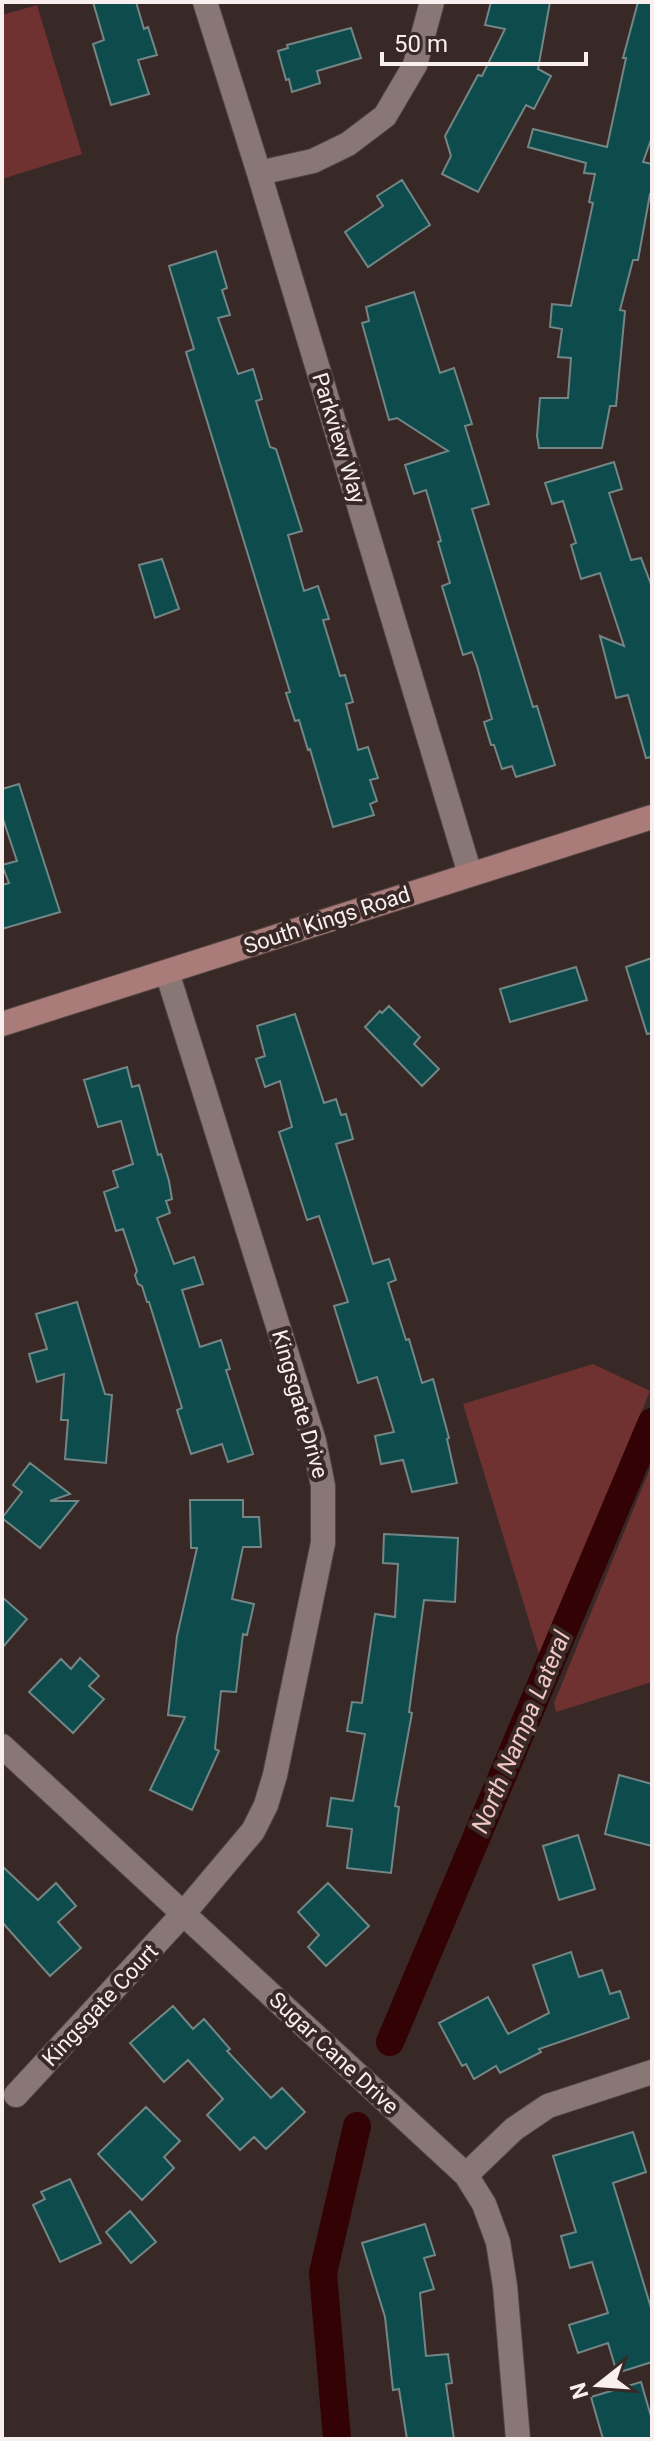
<svg xmlns="http://www.w3.org/2000/svg" width="654" height="2441" viewBox="0 0 654 2441" font-family="Roboto,sans-serif">
<style>
.green{fill:#703230}
.lines{fill:none;stroke-linecap:round;stroke-linejoin:round}
.canal{stroke:#330205;stroke-width:28}
.building{fill:#0e4b4c;stroke:#738686;stroke-width:2}
.street-casing{stroke:#534645;stroke-width:26}
.secondary-casing{stroke:#534645;stroke-width:26}
.street{stroke:#897775;stroke-width:24}
.secondary{stroke:#a97c79;stroke-width:24}
.labels{text-anchor:middle;dominant-baseline:central;stroke-width:8;stroke-linejoin:round;paint-order:stroke}
.street-label{font-size:22px;fill:#f9efee;stroke:#382927}
.water-label{font-size:24px;font-style:italic;fill:#f3c7c3;stroke:#382927}
</style>
<rect width="100%" height="100%" fill="#382927"/>
<path class="green" d="M37,5l45,149 -80,25v-164z
M593,1364l57,27 -110,266 -77,-253z
M652,1464v218l-96,30 -2,-9z"/>
<g class="lines">
<path class="canal" d="M390,2042l262,-620
M337,2439l-14,-166 34,-147"/>
</g>
<path class="building" d="M93,2h43l8,27 4,-2 9,28 -19,5 11,34 -38,11 -18,-61 11,-4z
M491,2h59l-12,67 13,7 -17,33 -8,-4 -48,87 -36,-18 9,-18 -6,-20 33,-61 4,1 23,-47 -20,-4z
M638,2h14v135l-9,25 9,2v30h-2l-12,66h-5l-13,50 5,1 -9,95h-6l-8,42h-63l-2,-12 3,-38h28l3,-40 -13,-1 4,-28 -12,-2 2,-23 19,2 22,-103 -4,-1 6,-28 -11,-1 2,-10 -58,-16 5,-18 74,18 19,-89h-3z
M351,28l10,30 -44,13 3,12 -28,9 -3,-13 -3,1 -8,-29 10,-3 -1,-3z
M402,180l28,45 -62,42 -23,-35 38,-26 -6,-10z
M216,251l11,37 -5,2 8,25 -12,3 20,56 15,-5 9,30 -6,2 14,46 6,2 26,82 -14,4 16,56 14,-5 11,33 -6,1 17,56 5,-1 8,27 -7,2 12,46 10,-3 10,31 -8,2 7,21 -7,3 4,11 -41,12 -23,-78 -2,1 -9,-30 -4,1 -9,-28 4,-1 -104,-340 8,-3 -25,-83z
M414,292l26,81 14,-5 18,56 -7,2 24,78 -17,5 61,198 4,-1 18,59 -39,12 -4,-11 -10,3 -8,-24h-3l-7,-23 8,-3 -15,-53 -5,-14 -9,3 -21,-69 8,-3 -12,-41 3,-1 -15,-51 -12,4 -9,-29 43,-14 -51,-33 -8,2 -27,-97 7,-2 -3,-14z
M614,462l8,27 -13,4 22,67 10,-2 11,29v170l-6,1 -18,-63 -12,3 -16,-62 24,10 -24,-73 -19,6 -10,-34 5,-2 -13,-42 -11,3 -7,-21z
M162,559l17,50 -24,9 -16,-53z
M19,784l41,128 -58,17v-44l7,-2 -7,-18 15,-4 -15,-45v-27z
M652,958v75l-5,1 -21,-67z
M576,967l11,33 -77,22 -10,-33z
M389,1006l31,31 -6,7 25,25 -17,17 -57,-59 15,-16 2,2z
M295,1014l29,89 12,-4 5,16 5,-1 7,25 -17,5 37,120 16,-5 7,21 -8,3 18,57 3,-1 13,44 11,-4 16,59 -2,1 10,44 -45,9 -9,-32 -22,4 -6,-28 19,-4 -17,-55 -19,6 -24,-77 14,-4 -29,-86 -12,4 -28,-88 13,-5 -12,-46 -15,6 -9,-28 9,-3 -8,-30z
M127,1067l5,20 7,-2 19,70 3,-1 8,27 3,18 -6,2 4,12 -13,5 17,46 20,-7 9,27 -21,6 18,57 21,-7 9,29 -4,1 27,84 -25,8 -6,-18 -31,10 -14,-44 5,-2 -33,-106h-2l-5,-16 -4,-2 -3,-9 2,-4 -14,-42 -7,2 -12,-39 14,-5 -5,-16 20,-7 -12,-43 -23,6 -14,-47z
M77,1302l28,92 7,1 -6,68 -41,-4 3,-39h-7l3,-46 -27,8 -8,-28 18,-5 -11,-35z
M30,1463l40,31 -20,7h28l-38,47 -38,-30 20,-26 -9,-7z
M190,1500h53v17h16l2,30h-18l-11,52 22,5 -7,31 -4,-1 -7,58 -15,-1 -6,58 4,2 -27,59 -42,-20 35,-73 -17,-2 9,-79 20,-88h-6z
M384,1534l74,4 -3,64 -31,-2 -15,112 3,1 -17,93 4,1 -8,66 -44,-5 5,-39 -25,-3 4,-28 22,3 12,-67 -18,-3 5,-29 10,1 13,-89 20,3 3,-53 -15,-1z
M2,1597l25,22 -25,29z
M80,1658l19,18 -10,10 15,13 -31,34 -44,-41 32,-33 10,10z
M619,1775l33,9v62l-47,-12z
M578,1835l17,54 -36,11 -16,-54z
M2,1866l36,34 18,-17 20,23 -18,16 23,26 -31,28 -48,-54z
M328,1883l41,43 -43,40 -18,-19 11,-12 -21,-23z
M571,1952l8,25 23,-7 8,24 10,-3 9,27 -90,31 2,3 -41,21 -4,-7 -22,13 -8,-15 -4,2 -23,-43 49,-26 20,37 41,-21 -16,-48z
M173,2006l20,23 11,-10 26,30 -3,2 44,47 11,-10 23,24 -39,37 -12,-12 -14,13 -33,-35 16,-16 -35,-39 -24,22 -34,-39z
M146,2107l34,34 -16,16 10,11 -32,32 -44,-46z
M633,2132l13,40 -33,11 39,128v51l-35,11 -9,-30 -30,10 -9,-28 39,-12 -16,-51 -22,6 -9,-32 15,-4 -23,-76z
M70,2179l31,64 -41,19 -27,-57 12,-6 -4,-7z
M130,2211l26,31 -25,21 -25,-31z
M425,2224l10,31 -11,3 10,31 -14,4 6,63 22,-2 4,29 -6,1 8,55h-47l-8,-50 -6,1 -8,-73 -23,-74z
M641,2382l11,38v19h-49l-12,-42z"/>
<g class="lines">
<defs>
<path id="street" d="M205,2l54,171 211,701
M259,173l54,-12 35,-17 37,-28 30,-51 17,-63
M2,1746l464,429 18,29 14,38 7,44 13,153
M16,2095l167,-181 70,-83 13,-26 9,-30 48,-232v-57l-9,-45 -147,-469
M466,2175l48,-46 34,-23 104,-34"/>
<path id="secondary" d="M2,1024l650,-207"/>
</defs>
<use href="#street" class="street-casing"/>
<use href="#secondary" class="secondary-casing"/>
<use href="#street" class="street"/>
<use href="#secondary" class="secondary"/>
</g>
<g class="labels">
<g class="street-label">
<text transform="translate(339 438) rotate(73)">Parkview Way</text>
<text transform="translate(327 920) rotate(-18)">South Kings Road</text>
<text transform="translate(300 1404) rotate(74)">Kingsgate Drive</text>
<text transform="translate(100 2005) rotate(-47)">Kingsgate Court</text>
<text transform="translate(334 2053) rotate(43)">Sugar Cane Drive</text>
</g>
<g class="water-label">
<text transform="translate(521 1732) rotate(-67)">North Nampa Lateral</text>
</g>
</g>
<rect width="654" height="2441" fill="none" stroke="#f9efee" stroke-width="8"/>
<g transform="translate(598 2385) rotate(253)" stroke="#382927" stroke-width="6" paint-order="stroke">
<path d="M0-6L14 30L0 20L-14 30Z" fill="#f9efee"/>
<text y="-12" font-size="22" font-weight="bold" text-anchor="middle" fill="#f9efee">N</text>
</g>
<path d="M382 52v12h204v-12" fill="none" stroke="#f9efee" stroke-width="4"/>
<text x="394" y="52" font-size="24" fill="#f9efee" stroke="#382927" stroke-width="6" paint-order="stroke">50 m</text>
</svg>
